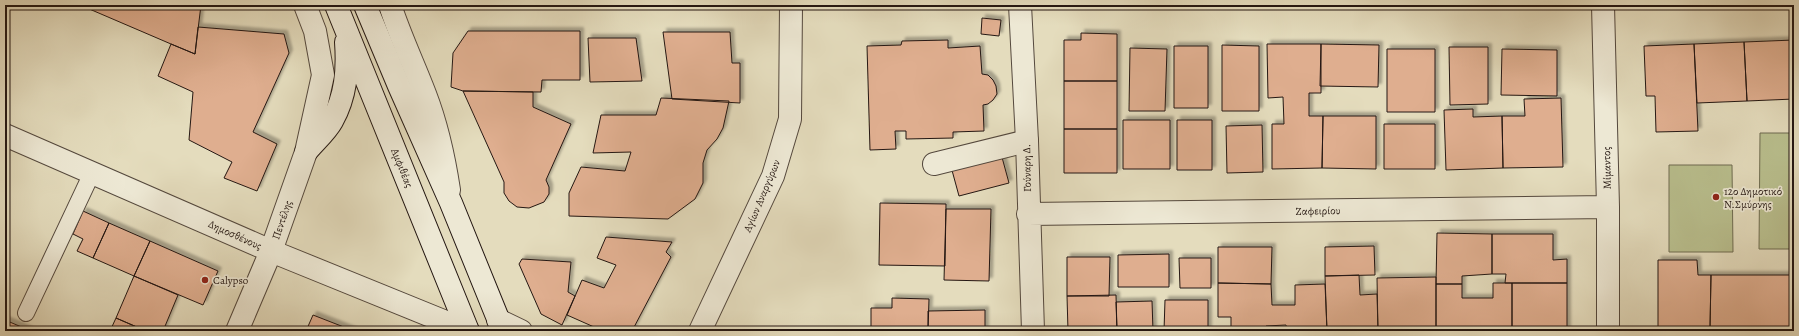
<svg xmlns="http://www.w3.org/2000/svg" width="1799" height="336" viewBox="0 0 1799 336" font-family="Alegreya,serif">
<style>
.green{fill:#b9bf8e;stroke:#6e6b50}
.building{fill:#dfae8f;stroke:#241712;filter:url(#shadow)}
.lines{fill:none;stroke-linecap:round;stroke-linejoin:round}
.service-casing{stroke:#54483d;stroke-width:18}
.pedestrian-casing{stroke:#54483d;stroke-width:24}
.minor-casing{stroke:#54483d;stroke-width:24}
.tertiary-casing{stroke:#54483d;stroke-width:24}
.secondary-casing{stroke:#241712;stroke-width:24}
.service{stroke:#ede8d4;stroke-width:16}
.pedestrian{stroke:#ede8d4;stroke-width:22}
.minor{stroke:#ede8d4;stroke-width:22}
.tertiary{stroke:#ede8d4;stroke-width:22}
.secondary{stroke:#ede8d4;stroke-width:22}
.poi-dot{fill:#8f2418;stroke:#ede8d4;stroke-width:1.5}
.labels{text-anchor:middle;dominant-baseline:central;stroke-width:3.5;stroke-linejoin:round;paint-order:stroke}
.street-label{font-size:11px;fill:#241712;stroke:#ede8d4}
.poi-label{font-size:11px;fill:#241712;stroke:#ede8d4;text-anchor:start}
</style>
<defs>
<filter id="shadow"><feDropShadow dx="3.5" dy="-3.5" stdDeviation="1" flood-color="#0004"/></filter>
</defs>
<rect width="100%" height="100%" fill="#e4dcbd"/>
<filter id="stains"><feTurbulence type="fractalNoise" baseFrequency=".005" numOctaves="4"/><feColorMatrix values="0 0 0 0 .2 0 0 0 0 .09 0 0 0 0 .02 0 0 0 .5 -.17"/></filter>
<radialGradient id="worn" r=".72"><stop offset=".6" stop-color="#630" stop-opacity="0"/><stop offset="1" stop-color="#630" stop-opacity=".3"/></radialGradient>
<path class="green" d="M1760,133h34v116h-35z
M1669,165h63l1,87h-64z"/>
<path class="building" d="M80,5h121l-6,49 -24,-10z
M982,18l19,2 -2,16 -18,-2z
M198,27l86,7 5,19 -36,79 24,12 -20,47 -33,-13 8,-16 -43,-22 4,-48 -35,-16 13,-32 24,10z
M468,31h112v49h-38l-1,12 -78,-1 -12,-4 2,-34z
M663,32h67l2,31h8v40l-68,-4z
M1081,33l36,1v47h-53v-41h17z
M588,38h48l6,43 -52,1z
M948,40v8l32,-2 2,28 6,1 5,5 3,6 1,8 -4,6 -5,4 -5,1 1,26 -31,1v6l-47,1v-8h-11l1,18 -26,1 -3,-104 34,-1 1,-4z
M1794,40v59l-47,2 -3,-59z
M1744,42l3,59 -50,2 -3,-59z
M1267,44h54v49h-12v23h14l-1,52 -50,1v-45h12l-1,-27 -15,1z
M1321,44l58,1 -1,42 -58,-1z
M1694,44l4,87 -42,1 -1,-36h-9l-2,-50z
M1222,45l37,1v65h-37z
M1174,46h34v62h-34z
M1449,47h39v57l-38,1z
M1130,48l37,1 -2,62h-36z
M1387,49h48v63h-48z
M1502,49l55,1v46l-56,-1z
M1064,81h53v48h-53z
M463,91l70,1v15l38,17 -25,56 3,7v7l-5,8 -15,6 -12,-1 -8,-6 -5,-8v-11z
M661,98l68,3 -6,27 -6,11 -10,11 -4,13v20l-8,16 -27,20 -99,-3v-23l12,-26 44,4 6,-19 -38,1 8,-38h55z
M1561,98l2,69 -60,1 -1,-52h23l-1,-17z
M1473,109v8l29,-1 1,52 -57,2 -2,-60z
M1323,116h53v53l-54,-1z
M1123,120h47v49h-47z
M1177,120h35v50h-35z
M1384,124h51v45h-51z
M1262,125l1,47 -36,1 -1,-47z
M1064,129h53v44h-53z
M1000,150l9,33 -50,13 -9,-33z
M880,203l66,1 -1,62 -66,-1z
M946,209h45l-2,72 -45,-1z
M83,211l26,12 -16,35 -16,-7 6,-12 -10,-5z
M109,223l41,18 -16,35 -41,-18z
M1437,233l55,1v40l-30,2v8h-26z
M1492,234h61v26l14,-1v24h-62l1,-9h-14z
M606,237l66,5 -6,10 5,5 -39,74h-29l-36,-16 15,-35 22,8 12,-23 -19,-7z
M150,241l68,30 -15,34 -69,-29z
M1374,246l1,29 -50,1v-29z
M1218,247h54l-1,37 -53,-1z
M1169,254v33h-51v-32z
M1067,257h43l-1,39h-42z
M1179,258h32v30h-31z
M522,259l49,3 -3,30 7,4 -13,29 -21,-11 -22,-50z
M1658,260h39l1,15h13l-1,53h-52z
M1359,275l1,20 17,-1 1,37h-51l-2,-55z
M1711,275h83v54l-84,-1z
M134,276l44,19 -15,36h-17l-30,-13z
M1436,277v54h-58l-1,-53z
M1218,283l53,1 1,21h23v-20l30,-1 2,47h-40l-1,-6 -20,1 1,5h-23v-4l-13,1v-11h-13z
M1493,283h19v48h-76v-47h26v14h31z
M1512,283h55v48h-55z
M1116,295l1,36h-49l-1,-35z
M892,298l37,1 -1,32h-57v-23h21z
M1165,300h43v31h-44z
M1152,301l1,30h-36l-1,-29z
M985,310v21h-57v-20z
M313,315l41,16h-48z
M116,318l30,13h-36z
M5,320l26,11h-26z"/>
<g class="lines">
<defs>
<path id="service" d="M26,313l66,-140"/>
<path id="pedestrian" d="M934,164l93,-23"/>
<path id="minor" d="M1020,5l7,136 6,190
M1603,5l5,202v124
M5,135l266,116 197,80
M1028,214l580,-7
M498,320l23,11
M237,331l34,-80 35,-99 17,-77 -8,-44 -10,-26
M700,331l73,-155 17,-57 1,-114"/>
<path id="tertiary" d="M390,5c10,31 24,60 35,89 12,31 19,63 24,96"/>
<path id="secondary" d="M336,5l132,326
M365,5l34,81 52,117 52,128
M306,152c8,-10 20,-20 26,-31 14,-25 16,-51 14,-79"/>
</defs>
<use href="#service" class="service-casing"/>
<use href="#pedestrian" class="pedestrian-casing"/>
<use href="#minor" class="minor-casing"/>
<use href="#tertiary" class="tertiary-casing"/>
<use href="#secondary" class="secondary-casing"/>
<use href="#service" class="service"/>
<use href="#pedestrian" class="pedestrian"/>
<use href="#minor" class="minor"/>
<use href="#tertiary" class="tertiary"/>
<use href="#secondary" class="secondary"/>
</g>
<g class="poi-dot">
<circle cx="1716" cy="197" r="4"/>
<circle cx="205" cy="280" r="4"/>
</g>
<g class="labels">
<g class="street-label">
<text transform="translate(402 168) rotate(68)">Αμφιθέας</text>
<text transform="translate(1027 168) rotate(-91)">Γούναρη Δ.</text>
<text transform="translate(1607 168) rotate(-91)">Μίμαντος</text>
<text transform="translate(762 196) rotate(-67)">Αγίων Αναργύρων</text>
<text transform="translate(1318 211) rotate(-1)">Ζαφειρίου</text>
<text transform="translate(282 220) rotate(-71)">Πεντέλης</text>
<text transform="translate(235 235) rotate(24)">Δημοσθένους</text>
</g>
<g class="poi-label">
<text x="1724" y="191">12ο Δημοτικό<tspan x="1724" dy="13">Ν.Σμύρνης</tspan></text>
<text x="213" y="280">Calypso</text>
</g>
</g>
<rect width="1799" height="336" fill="none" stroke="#e4dcbd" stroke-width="20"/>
<rect x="6" y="6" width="1787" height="324" fill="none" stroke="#241712" stroke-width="2"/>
<rect x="10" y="10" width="1779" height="316" fill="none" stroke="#241712"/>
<rect width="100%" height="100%" filter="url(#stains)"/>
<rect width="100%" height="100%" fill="url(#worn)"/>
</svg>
